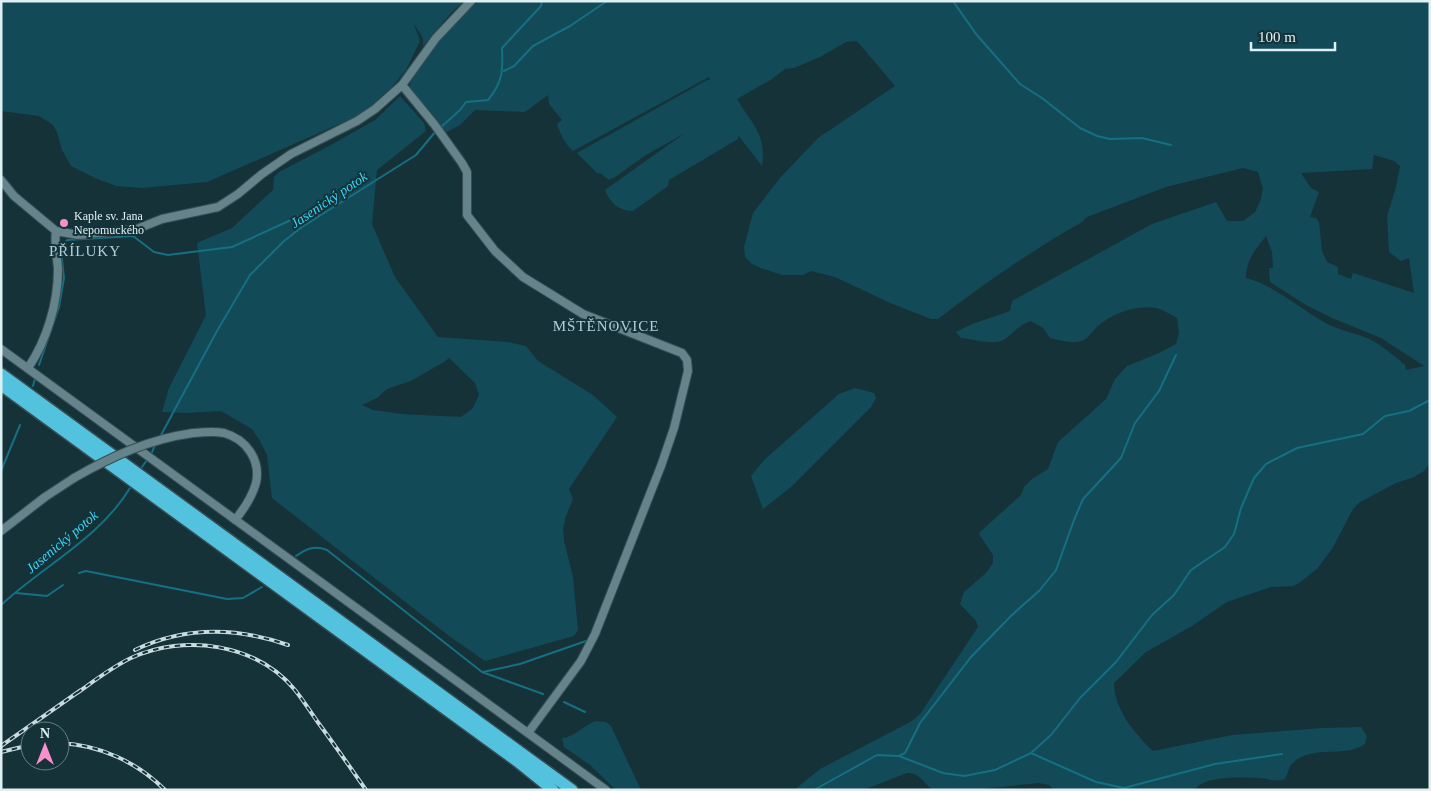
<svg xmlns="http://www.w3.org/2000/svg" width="1431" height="791" viewBox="0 0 1431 791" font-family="'Times New Roman',serif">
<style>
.green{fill:#124a57;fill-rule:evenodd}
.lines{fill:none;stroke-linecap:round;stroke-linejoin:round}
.stream{stroke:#166f82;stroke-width:2}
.minor-casing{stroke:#364d53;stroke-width:10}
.highway-casing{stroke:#364d53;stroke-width:14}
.minor{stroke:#65838b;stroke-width:8}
.highway{stroke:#53c2de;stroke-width:11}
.rail-casing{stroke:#c8dbdf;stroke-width:4}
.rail{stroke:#153239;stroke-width:2;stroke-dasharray:5.5;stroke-linecap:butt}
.minor-bridge-casing{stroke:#364d53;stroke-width:10;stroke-linecap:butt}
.minor-bridge{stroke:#65838b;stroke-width:8}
.poi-dot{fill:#f890cc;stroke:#153239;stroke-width:2}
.labels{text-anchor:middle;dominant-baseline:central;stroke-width:4;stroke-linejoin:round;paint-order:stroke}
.poi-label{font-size:12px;fill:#dff0f4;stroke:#153239;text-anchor:start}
.water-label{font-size:14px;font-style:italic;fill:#39d8fb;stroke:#153239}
.quarter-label{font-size:15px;letter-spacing:1px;fill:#afcfd9;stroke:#153239}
</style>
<rect width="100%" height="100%" fill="#153239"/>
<path class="green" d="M1,1h463l-13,12 -28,33v-8l-9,-14 6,17 -14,29 -14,17 -30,27 -155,68 -65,6 -26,-2 -21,-8 -24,-12 -9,-16 -5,-18 -4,-7 -14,-9 -38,-5z
M479,1h951v462l-6,8 -10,6 -18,6 -36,19 -7,7 -21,40 -15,20 -18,14 -6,3 -22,1 -44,15 -35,24 -46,26 -32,31c0,26 21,51 39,68l79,-16 91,-7 38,-1 6,9 -2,8c-20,15 -55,-1 -74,21 -2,3 -4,10 -6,14 -12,4 -16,-1 -27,-1 -15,-1 -56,-2 -63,12h-141l-5,-5 -10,-2 -68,7h-37c-10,-5 -14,-18 -27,-17l-44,17h-69l26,-21 92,-48 8,-7 58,-87 -2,-6 -16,-17 4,-12 22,-19 7,-10v-8l-14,-21 2,-3 40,-36 3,-8 8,-8 16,-10 10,-27 48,-43 9,-20 12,-13 32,-13 17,-9 3,-11 -2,-15c-7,-4 -14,-8 -21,-10 -20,-3 -43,5 -58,18 -7,6 -10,15 -21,16 -9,1 -18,-2 -27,-4l-7,-10 -12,-7c-11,3 -17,11 -26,18 -10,7 -32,0 -44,-1l-5,-6 16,-8 38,-13 2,-10 140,-77 64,-22 11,19h16l12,-9 6,-13 2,-10 -5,-17 -15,-4 -77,19 -79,30 -5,5c-51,29 -98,62 -144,97h-7l-41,-16 -55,-26 -24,-6 -8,4h-21l-21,-7 -9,-4 -7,-7 -1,-10 9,-34 27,-35 38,-40 77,-52 -38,-45 -11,1 -26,15 -26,11 -9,1 -13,10 -35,20c14,24 30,35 25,67l-24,-31v4l-10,6 -59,35 -1,6 -35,25c-14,0 -23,-8 -28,-21l80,-57 -39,22 -31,22 -6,3 -9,-7 -2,1 -21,-21 130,-73h3l-1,-3 -136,74c-7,-6 -13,-17 -16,-27l5,-4 -13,-16 -1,-9 -23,17 -50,-2 -15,15 -13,7 -4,-2 -8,-13 -25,-29c0,-4 0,-7 2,-11 12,-20 48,-63 67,-76zM1374,155l20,6 6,5 -4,21 -9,29 2,36 12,9 8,-3 5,35 -61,-20 -2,6 -13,-5v-7l-11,-5 -5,-11 -3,-29 -3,-4 -6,-1 9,-25 -8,-4 -10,-15 71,-4zM1266,236l6,16 1,16h-4l1,14 36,23 26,13 49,20 43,28 -18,4 -1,-5c-12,-10 -23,-20 -38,-27 -13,-5 -27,-8 -40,-14 -27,-15 -51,-38 -81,-46 0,-18 9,-28 20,-42z
M400,96l24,27 2,8 -49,39 -5,54 23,53 43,60 70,5 18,4 12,15 55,34 24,22 -48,72 4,10 -7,17 -3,13 1,12 9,36 5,53 -4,6 -89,25 -36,-25 -177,-138 -5,-43 -7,-14 -8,-12 -31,-18 -34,2 -25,-1 7,-24 37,-73 -9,-72 35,-15 41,-38 1,-13 5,-5 50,-26 46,-26zM449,358l26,25 4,12 -6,13 -12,9 -59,-3 -29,-4 -11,-5 15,-7 10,-9 24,-8 33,-19z
M855,388l19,5 2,5 -5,9 -80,80 -28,22 -12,-33 14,-17 74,-65z
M596,721l10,1 5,4 30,64h-25l-26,-25 -26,-18 -2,-9c13,-1 22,-13 34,-17z"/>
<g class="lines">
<path class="stream" d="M953,1l23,33 44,50 22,14 38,30 17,8 13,3 32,-1 29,7
M504,71l10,-5 19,-20 37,-20 37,-25
M440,128l20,-18 6,-8 22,-2c15,-18 15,-30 14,-52l39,-42 1,-5
M39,365l20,-58 5,-29 -3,-27 6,-11 66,-4 21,16 14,3 64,-8 70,-32h17
M33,386l2,-7
M160,437l57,-106 33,-56 34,-34 18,-14 114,-72 20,-24
M152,452l4,-9
M142,467l5,-7
M1,471l19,-46
M296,556c10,-7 18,-11 31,-6l155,122 61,22
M79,573l7,-2 141,28 16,-1 19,-11
M16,593l31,3 16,-11
M1,605c42,-39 99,-67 129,-117
M483,672l37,-8 66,-23
M564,702l21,10
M1031,753l20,-18 29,-37 36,-36 36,-47 22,-20 17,-25 34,-23 9,-13 7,-26 13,-30 12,-14 31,-16 66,-14 22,-18 24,-5 21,-11
M899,756l6,-3 15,-30 51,-66 41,-42 28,-25 16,-20 18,-50 9,-21 38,-41 14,-35 24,-32 17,-36
M814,790l63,-35 22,1 44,17 21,3 31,-6 36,-17 65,29 28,6 91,-24 67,-10"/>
<defs>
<path id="minor" d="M402,85l32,39 28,39 5,9v43l28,36 28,26 60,37 99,39 5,7 1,11 -14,57 -13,38 -66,168 -14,27 -53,72
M1,180l13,16 42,35 22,4 59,-6 25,-10 56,-12 20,-13 24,-20 29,-20 66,-33 18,-12 27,-24 34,-47 35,-37
M1,349l605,441
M28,368c19,-28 30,-65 30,-99 -1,-13 -4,-25 -2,-38
M193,433c11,-1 21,-2 31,0 22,6 37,27 32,50 -4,14 -12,26 -21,37
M1,531l44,-34 29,-19"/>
<path id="highway" d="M1,374l571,416
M1,385l321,234 195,142 36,29"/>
</defs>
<use href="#minor" class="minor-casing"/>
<use href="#highway" class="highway-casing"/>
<use href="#minor" class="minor"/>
<use href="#highway" class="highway"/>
<defs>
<path id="rail" d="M135,650c50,-24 101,-23 153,-5
M77,693c17,-12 35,-26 54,-35 54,-25 126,-14 164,32 8,10 15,21 22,31 17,23 33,46 49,69
M60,743c40,2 77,19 105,47
M1,746l80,-56
M1,752l29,-7"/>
</defs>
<use href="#rail" class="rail-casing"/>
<use href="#rail" class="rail"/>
<defs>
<path id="minor-bridge" d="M74,478c38,-22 76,-39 119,-45"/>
</defs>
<use href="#minor-bridge" class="minor-bridge-casing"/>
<use href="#minor-bridge" class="minor-bridge"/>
</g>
<circle class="poi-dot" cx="64" cy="223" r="5"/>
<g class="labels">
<g class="poi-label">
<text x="74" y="216">Kaple sv. Jana<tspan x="74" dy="14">Nepomuckého</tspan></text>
</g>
<g class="water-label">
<text transform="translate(329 200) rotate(-34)">Jasenický potok</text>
<text transform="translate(62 542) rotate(-40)">Jasenický potok</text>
</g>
<g class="quarter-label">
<text x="85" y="251">PŘÍLUKY</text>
<text x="606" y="326">MŠTĚNOVICE</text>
</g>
</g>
<rect width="1431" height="791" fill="none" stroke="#dff0f4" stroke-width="5"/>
<g transform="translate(45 746)"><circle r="24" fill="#153239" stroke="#667e84"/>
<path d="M0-4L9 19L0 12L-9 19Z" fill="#f890cc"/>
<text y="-8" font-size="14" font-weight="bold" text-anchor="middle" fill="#dff0f4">N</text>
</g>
<path d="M1251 42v8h84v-8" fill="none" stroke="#dff0f4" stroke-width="2.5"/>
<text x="1258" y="42" font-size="15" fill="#dff0f4" stroke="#153239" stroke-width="4" paint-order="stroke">100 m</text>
</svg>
